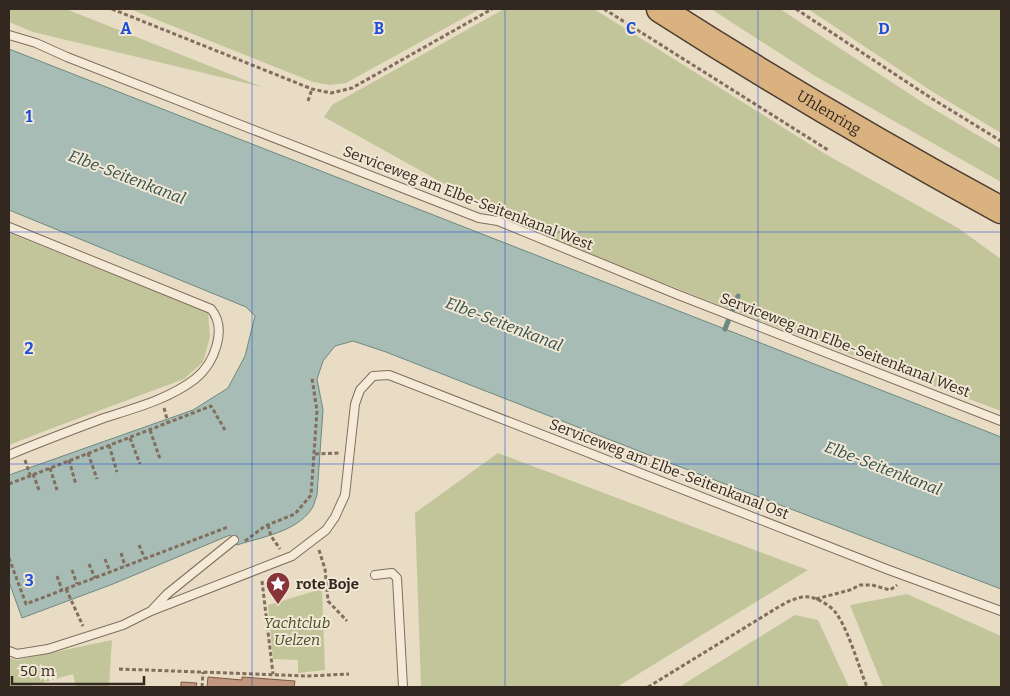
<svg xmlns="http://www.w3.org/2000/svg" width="1010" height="696" viewBox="0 0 1010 696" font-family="Bitter,serif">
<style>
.green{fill:#c2c59a}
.water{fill:#a6bcb4;stroke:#6e8981}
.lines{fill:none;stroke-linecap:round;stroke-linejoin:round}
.stream{stroke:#6e8981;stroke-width:5}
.building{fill:#c29780;stroke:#7d5946}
.service-casing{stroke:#816e5d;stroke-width:10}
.trunk-casing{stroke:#4f3d31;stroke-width:29}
.path{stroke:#816e5d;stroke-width:3;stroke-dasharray:4 2.5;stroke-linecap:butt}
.service{stroke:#f4ead7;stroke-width:8}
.trunk{stroke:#dab280;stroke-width:26}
.grid{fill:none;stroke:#1d4ed8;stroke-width:1;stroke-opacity:0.55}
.labels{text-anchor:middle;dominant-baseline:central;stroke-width:4;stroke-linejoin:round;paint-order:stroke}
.street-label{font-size:15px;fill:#33281f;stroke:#f1e7d4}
.poi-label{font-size:15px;font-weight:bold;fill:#33281f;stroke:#f1e7d4;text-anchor:start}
.park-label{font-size:15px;font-style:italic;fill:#464d29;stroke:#f1e7d4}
.water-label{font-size:16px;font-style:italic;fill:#31514d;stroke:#f1e7d4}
.grid-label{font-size:16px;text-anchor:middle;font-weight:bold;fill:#1d4ed8;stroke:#f1e7d4;stroke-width:4;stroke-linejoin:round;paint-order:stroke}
</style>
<rect width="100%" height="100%" fill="#e8dcc5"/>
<path class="green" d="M9,9h57l196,78 -229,-55 -24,-10z
M130,9h350l-134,74 -16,2 -17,-3z
M504,9h90l233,146 131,73 43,31v152l-254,-95 -225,-89 -198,-110 8,-12z
M711,9h69l145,95 76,45v33l-186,-106z
M808,9h193v124l-68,-41z
M9,233l199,79 2,25 -7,25 -19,17 -134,50 -41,16z
M498,453l310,117 -191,117h-196l-6,-174z
M322,589l3,81 -27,3v-13l-25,-1 -5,-54z
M907,594l94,42v51h-118l-33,-82z
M795,615l23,5 31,67h-170z
M112,640l-3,47h-33l-3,-13 -46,13h-18v-29l8,2z"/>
<path class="water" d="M9,49l992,388v152l-352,-134 -263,-103 -33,-11 -18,5 -12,15 -6,18 6,31 -6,85c-2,5 -3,11 -6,15 -16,22 -49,27 -74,35l-7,-10 -117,49 -91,34 -13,-36v-107l184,-65 35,-22 17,-32 10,-40 -9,-9 -237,-97z"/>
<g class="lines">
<path class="stream" d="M725,329l13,-33"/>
</g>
<path class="building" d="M208,677l34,3v-3l53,4 -1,6h-87z
M181,682l16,1 -1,4h-15z"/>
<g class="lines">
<defs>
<path id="service" d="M9,35l27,8 31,14 412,161 19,3 178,73 325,127
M9,227l202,82c17,20 3,55 -16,70 -26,20 -60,29 -91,39 -32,12 -64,24 -95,37
M375,575l17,-2 5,5 6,109
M152,610l15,-16 67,-54
M9,651l8,3 31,-5 75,-24 28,-14 141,-55 34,-26 9,-13 10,-22 10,-91 5,-14 13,-14 16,-1 500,195 112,41"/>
<g id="trunk">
<path id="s1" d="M660,9c111,71 225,138 341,201"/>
</g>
</defs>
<use href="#service" class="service-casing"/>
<use href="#trunk" class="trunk-casing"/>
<path class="path" d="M112,9l200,80 19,4 21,-5 140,-79
M604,9l224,141
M796,9l135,89 70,43
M308,101l4,-12
M164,408l4,15
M150,430l10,29
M130,438l10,26
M109,445l8,27
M88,453l9,26
M315,454l24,-1
M25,460l5,15
M69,460l7,25
M50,468l7,22
M33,474l6,16
M9,484l202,-78 14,24
M268,525l3,11 9,13
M245,541l20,-15 30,-12 16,-19 6,-84 -5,-33
M139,545l6,14
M319,550l6,19 3,32 19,20
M121,553l4,13
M9,558l17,46 202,-77
M105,559l5,13
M89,564l6,14
M72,570l5,14
M57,576l5,14
M262,581l11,93
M66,589l17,37
M816,599l34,-9 10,-5h12l18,5 7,-5
M119,669l189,7 41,-2
M202,687l1,-15
M648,687l132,-81c9,-5 19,-10 29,-9 9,1 22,9 27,16 13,18 22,52 31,74"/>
<use href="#service" class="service"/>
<use href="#trunk" class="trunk"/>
</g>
<path class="grid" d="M252,9v678M505,9v678M758,9v678M9,232h992M9,464h992"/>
<defs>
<symbol id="sight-pin" viewBox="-11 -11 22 30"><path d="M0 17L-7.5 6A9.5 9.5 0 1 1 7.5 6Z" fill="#88353a" stroke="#f1e7d4"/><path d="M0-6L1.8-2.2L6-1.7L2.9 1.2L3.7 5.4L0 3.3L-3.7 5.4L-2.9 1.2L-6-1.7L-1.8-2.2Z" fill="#fff"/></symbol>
</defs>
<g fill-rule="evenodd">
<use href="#sight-pin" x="264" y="570" width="28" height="38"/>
</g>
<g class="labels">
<g class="street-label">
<text stroke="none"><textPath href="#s1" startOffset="198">Uhlenring</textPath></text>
<text transform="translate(468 198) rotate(21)">Serviceweg am Elbe-Seitenkanal West</text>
<text transform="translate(845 345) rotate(21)">Serviceweg am Elbe-Seitenkanal West</text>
<text transform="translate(669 469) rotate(21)">Serviceweg am Elbe-Seitenkanal Ost</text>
</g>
<g class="poi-label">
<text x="296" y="584">rote Boje</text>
</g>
<g class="park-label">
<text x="297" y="623">Yachtclub<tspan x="297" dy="17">Uelzen</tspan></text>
</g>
<g class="water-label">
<text transform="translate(127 177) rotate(21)">Elbe-Seitenkanal</text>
<text transform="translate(504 324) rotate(21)">Elbe-Seitenkanal</text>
<text transform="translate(883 468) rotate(21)">Elbe-Seitenkanal</text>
</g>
</g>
<g class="grid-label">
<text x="126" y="34">A</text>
<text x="379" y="34">B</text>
<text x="631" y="34">C</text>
<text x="884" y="34">D</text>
<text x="29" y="122">1</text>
<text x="29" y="354">2</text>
<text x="29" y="586">3</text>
</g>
<rect width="1010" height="696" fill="none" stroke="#33281f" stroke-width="20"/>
<path d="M12 676v8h132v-8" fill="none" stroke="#33281f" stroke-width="2.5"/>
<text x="20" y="676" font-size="15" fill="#33281f" stroke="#f1e7d4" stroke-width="4" paint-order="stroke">50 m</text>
</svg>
